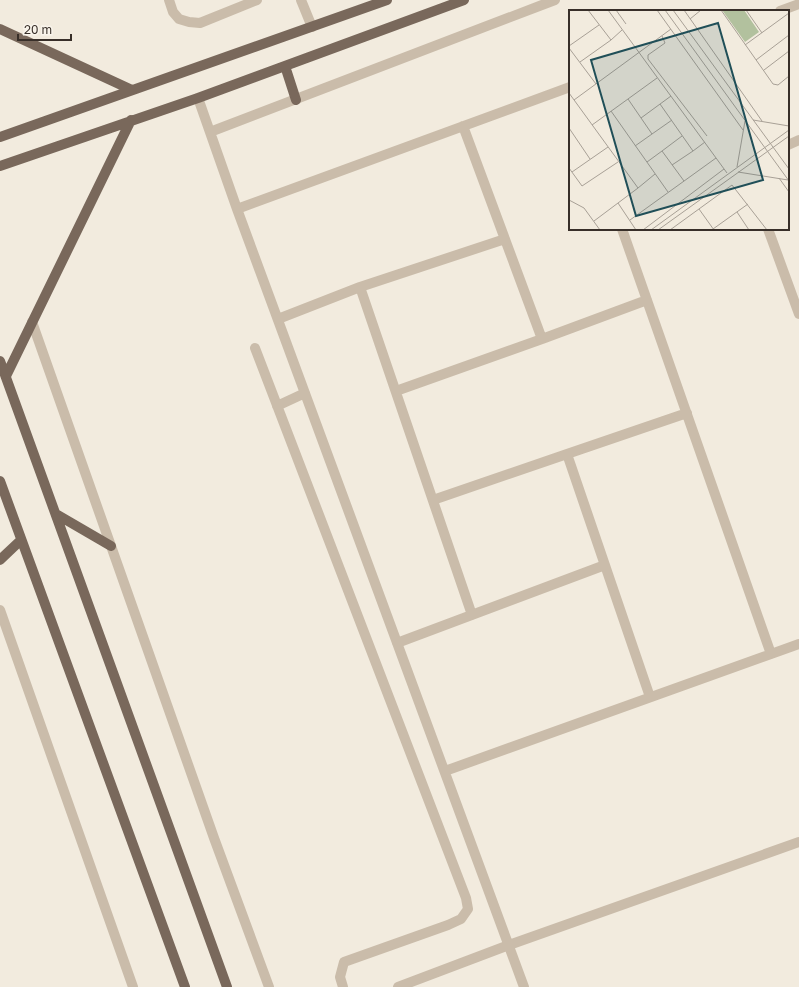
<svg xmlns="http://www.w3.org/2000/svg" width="799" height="987" viewBox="0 0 799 987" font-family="'Golos Text',sans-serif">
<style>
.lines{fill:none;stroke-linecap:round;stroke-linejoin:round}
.minor{stroke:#cabcaa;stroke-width:10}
.major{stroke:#79685b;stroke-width:10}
.inset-road{fill:none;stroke:#a8a096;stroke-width:1}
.view{fill:#204f58;fill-opacity:0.15;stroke:#204f58;stroke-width:2}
.inset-edge{fill:none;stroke:#382f29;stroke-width:2}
</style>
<rect width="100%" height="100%" fill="#f2ebde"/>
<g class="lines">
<path class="minor" d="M169,0l4,12 6,7 10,3 11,1 57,-23
M301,0l11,27
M780,11l19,-7
M198,98l39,111 287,778
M463,126l79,213 105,-39
M210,132l345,-132
M788,145l11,-5
M237,209l333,-122
M622,229l149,425
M768,229l31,85
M278,319l82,-32
M32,322l182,516 55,149
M255,348l211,550 2,11 -7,10 -13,6 -104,37 -4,15 3,10
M396,391l146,-52
M277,406l28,-13
M433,500l134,-46
M0,610l133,377
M472,615l-112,-328 145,-48
M397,643l208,-78
M650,697l-83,-243 120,-41
M445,771l354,-127
M398,987l111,-42 290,-103"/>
<path class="major" d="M0,29l132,61
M285,66l11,34
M0,137l387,-137
M0,166l198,-68 266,-98
M0,361l227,626
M6,376l125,-256
M0,481l185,506
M56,514l55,32
M0,560l21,-20"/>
</g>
<g transform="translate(569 10)">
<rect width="220" height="220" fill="#f2ebde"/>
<path d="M153,0h22l15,22 -14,10z" fill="#b2c19e"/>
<path class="inset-road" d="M39,0l119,163M47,0l10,14M88,0l86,120M96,0l124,171M104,0l116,159M115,0l78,111M152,0l52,74 5,1 11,-9M177,0l16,23M121,9l11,-9M93,26l3,7 -17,12v4l59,77M42,30l11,-10M176,35l44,-32M0,36l30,-21M0,38l27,36M187,50l33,-25M11,52l31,-22 -23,-30M195,60l25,-19M0,83l69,95 -44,33M59,89l24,35 -17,12M5,90l97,-71M91,94l33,47 -21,14M42,101l57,81M72,108l30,-22M184,110l36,6M23,115l65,-47M0,118l21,31M83,124l20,-14M93,141l20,-15M124,141l12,-9M78,152l15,-11 22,30M168,157l8,-46M0,158l13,18 36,-24M3,162l36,-25M169,162l50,8M210,168l10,14M69,178l17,-14M0,190l15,8 16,22M49,193l18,27M130,199l15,21M168,202l12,18M61,210l86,-62M144,219l35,-25M74,220l81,-61M82,220l138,-100M89,220l131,-94M101,220l62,-45 35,45"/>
<path class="view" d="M149,13l45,157 -127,36 -45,-156z"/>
<rect width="220" height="220" class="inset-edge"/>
</g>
<path d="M18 34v6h53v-6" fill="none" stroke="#382f29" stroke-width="2"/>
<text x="24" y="34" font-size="12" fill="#382f29" stroke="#f9f4eb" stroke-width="3" paint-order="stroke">20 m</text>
</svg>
